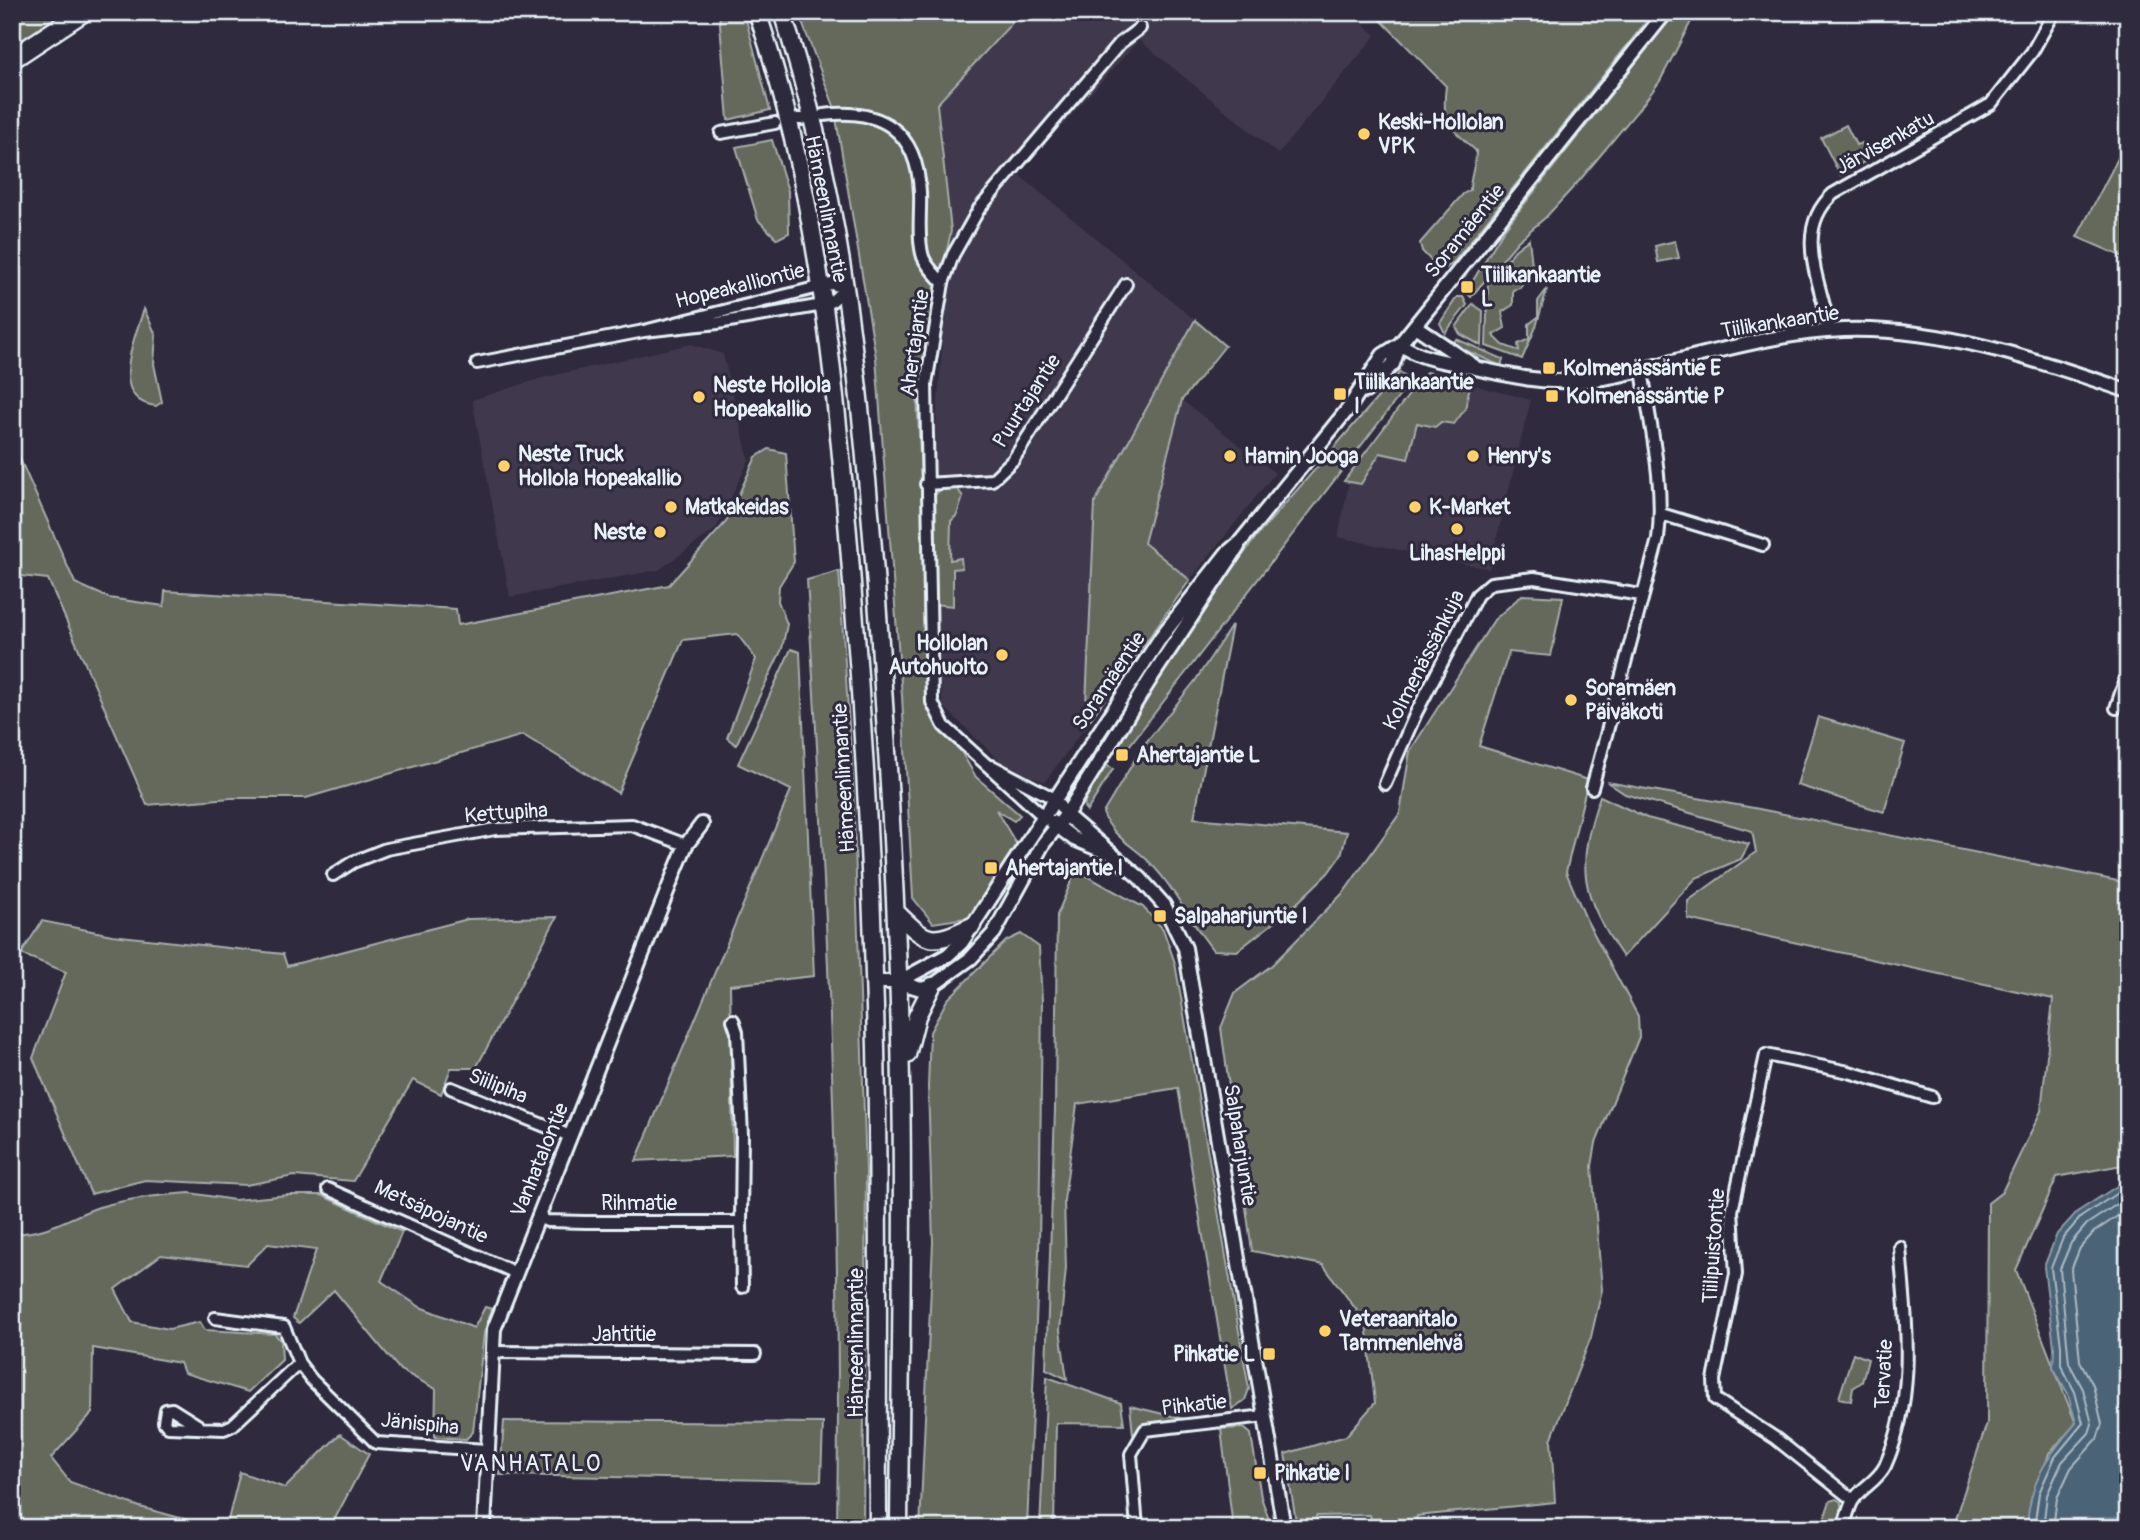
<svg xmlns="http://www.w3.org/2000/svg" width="2140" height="1540" viewBox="0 0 2140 1540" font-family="Pangolin,sans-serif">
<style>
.built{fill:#40384d}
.green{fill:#65695b;stroke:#a6adaa;stroke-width:2}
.water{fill:#4c6477;stroke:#8a9cab;stroke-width:2}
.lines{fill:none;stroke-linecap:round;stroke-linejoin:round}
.shore{stroke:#aab9c4;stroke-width:2}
.minor-casing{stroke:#e8f1f8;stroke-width:16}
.tertiary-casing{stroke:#e8f1f8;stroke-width:18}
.primary-casing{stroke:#e8f1f8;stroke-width:21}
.trunk-casing{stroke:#e8f1f8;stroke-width:23}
.minor{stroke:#2f2a3d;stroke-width:10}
.tertiary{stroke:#2f2a3d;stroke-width:12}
.primary{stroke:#2f2a3d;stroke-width:16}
.trunk{stroke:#2f2a3d;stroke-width:18}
.poi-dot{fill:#ffd166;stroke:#2f2a3d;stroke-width:2.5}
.labels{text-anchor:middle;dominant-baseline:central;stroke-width:6;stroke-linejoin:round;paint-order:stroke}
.poi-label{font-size:21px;font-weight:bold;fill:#e8f1f8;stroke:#2f2a3d;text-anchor:start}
.street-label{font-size:21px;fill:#e8f1f8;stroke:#2f2a3d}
.neighbourhood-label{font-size:23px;letter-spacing:2px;fill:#e8f1f8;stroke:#2f2a3d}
</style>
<rect width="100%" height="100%" fill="#2f2a3d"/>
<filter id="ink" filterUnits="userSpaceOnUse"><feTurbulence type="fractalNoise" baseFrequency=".0143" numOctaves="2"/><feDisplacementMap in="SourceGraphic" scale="14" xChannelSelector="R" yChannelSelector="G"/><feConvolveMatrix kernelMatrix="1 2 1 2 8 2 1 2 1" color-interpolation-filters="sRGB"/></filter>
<g filter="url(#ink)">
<path class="built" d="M1022,12h327l27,23 -98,119 -139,-114 -121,134 177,146 -100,182 -10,225 -40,55 -40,-16 -62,-60 -9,-73 -2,-157 10,-127 -5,-245z
M691,344l32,10 26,106 -33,69 -57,41 -149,27 -38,-197 70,-22z
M1427,373l104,27 -42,169 -151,-32 11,-56z
M1182,400l93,73 -85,107 -46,-36z"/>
<path class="green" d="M13,12h53l-54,37z
M719,12h25l26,98 -42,10z
M798,12h224l-85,92 14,127 -34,163 15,308 44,75 44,38 -6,6 -18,-11 24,40 -41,66 -46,7 -20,-25 -11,-202 -26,-338 -42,-252z
M1373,12h281l-201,251 -7,5h-8l-16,-17 -2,-8 43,-49 7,-4c0,-14 6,-25 6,-39 -27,-26 -35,-26 -30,-65z
M1676,12h20l-36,69 -17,23 -64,77 -33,36 -28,24 -47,56 -3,-3 6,-7 -2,-5 31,-51z
M1846,125l10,20 6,-2 8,16 -30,16 -19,-37z
M2128,139v120l-51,-22z
M772,140l16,51 1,42 -12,6 -19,-19 -22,-73z
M1529,239l3,26 -10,1 2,16 -4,6 -7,2v15l-11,7 3,16 -12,7 10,10 16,6 -1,-7 11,-5v-15l9,-7v-16l9,-12 -11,38 -14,32 -36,-13 2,-62 27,-34z
M1675,241l4,17 -21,4 -3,-16z
M1457,297h6l4,8 -22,28 -5,-10z
M1473,304l10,7 -1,35 -22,-12 -4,-7z
M144,309l12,26 -2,29 8,38 -6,4c-48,-5 -22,-67 -12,-97z
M1195,320l30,26 -43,54 -38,143 46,37 -105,147 10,-225z
M1456,339l47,20 -2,7 -45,-20 -3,-2z
M1400,372l11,9 -285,369 -7,-4 17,-34 48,-75 72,-100z
M1426,372l45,9 -6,28 -11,15 -13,-2 -6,5 -18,-4 -9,36 -28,-6 -19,31 -17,-3z
M12,448l4,2 59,133 34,15 55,8 1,-15 291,18 2,16 211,-40 57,-63 30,-65 13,-8 17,4 8,109 -15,24 -1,15 9,23 -5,25 -46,96 -9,-7 29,-79 -19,-25 -54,6 -65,153 -95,-58 -217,63h-75l-84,7 -99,-226 -36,-4z
M955,485l8,12 -6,18 -6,6 -1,39 11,-2 1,10 -9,1v37l-19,-2 -1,-107 10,-10z
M839,571l14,214 13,387 -3,356h-26c5,-317 -10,-633 -30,-948z
M1522,595l41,2 -12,59 -42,-4 -30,94 109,34 -22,92 20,47 52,97 1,21 -43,106 -4,23 10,124 -11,47 -40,103 4,62 -138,14 -1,12h-42l-4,-13 -54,1 2,12h-21l-12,-74 61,-18 29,-33 -9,-80 -43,-58 -71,-14 -31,-223 14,-35 37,-28 72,-73 56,-79 10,-62 84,-131z
M1232,625l-38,193 153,14 -6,23 -13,18 -38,37 -53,41 -24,-1c-25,-30 -40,-67 -69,-93 -16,-14 -34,-24 -41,-44l40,-67 52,-65z
M791,649l9,3 14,324 -84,9 3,171 -97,5 155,-371 -53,-26z
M1818,717l87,26 -21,69 -87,-27z
M1106,765l7,4 -26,42 -3,-4 2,-10z
M1607,782l147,26 374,75v281l-71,13 -41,93 60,154 -27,29 -22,75h-75l35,-105 1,-220 14,-11 39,-81 12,-112 -365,-80v-18l68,-49 -4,-21 -127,-37z
M1600,796l47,22 102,26 -8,15 -45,19 -73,79c-42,-61 -48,-90 -23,-161z
M1076,870l67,37 20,22 12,34 74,426 -4,11 -13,9 -54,-321 -101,16 -13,96 2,68 -6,62 7,49 -21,-10 9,-259 2,-195z
M557,917l-81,151h-25l-10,26 -28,-14 -60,101 -59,-5 -48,9 -101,-5 -54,14 -58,-136 33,-86 -45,-18 21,-33 70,14 171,19 4,12 181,-47z
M1021,934l18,13 3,54 -3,250 -12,277h-107l13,-286 -5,-155 2,-55 17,-32 59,-59z
M190,1193l44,7 54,-5h33l81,37 -21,49 39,26 54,21 11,-21 7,2 -8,24 -11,99 -7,7 -31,-2 1,-48 -36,-19 -66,-80 -35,33 -6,-5 23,-68 -48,-6 -21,21 -86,-10 -46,34 17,33 37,7 31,-7 5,8 70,4 6,7 1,19 -34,32 -64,-19 -4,-10 -87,-15 -1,65 -41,45 19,24 70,25 77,21h-205v-294c40,-2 52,-15 87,-27 31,-9 59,-12 91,-14z
M1853,1353l15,6 -6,23 -9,6 -2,13 -12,-3z
M1047,1377l74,26 3,21 -68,-1 -2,105h-14z
M1130,1406l54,13 -34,6 -17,9z
M504,1421l319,2 -2,58 -321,-6z
M1244,1428l7,6 10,63 11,31h-39l-12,-99z
M340,1434l29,20 -39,74h-104l14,-56 45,16z
M1836,1499l5,3v26h-20l9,-27z"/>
<path class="water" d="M2128,1179v349h-101c2,-46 20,-72 49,-105l-8,-29 -15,-27 1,-20 -10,-80 13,-33 20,-22z"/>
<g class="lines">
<path class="shore" d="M2034,1528l5,-35 16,-36 28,-34 -8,-31 -14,-27v-19l-10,-78 12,-30 18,-21 47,-31
M2043,1528l4,-33 15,-33 27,-29 3,-9 -9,-35 -14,-26 -9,-94 11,-26 16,-19 41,-27
M2053,1528l4,-30 14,-30 26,-29 5,-15 -9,-39 -13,-24 -9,-91 9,-22 14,-16 34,-23"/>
<defs>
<path id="minor" d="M823,115c58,-7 94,15 97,77 1,20 -3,46 3,65 4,10 13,18 20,26
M798,119h4
M721,133l54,-10
M831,284l15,4 -14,13 -9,4 -105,18 -74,8z
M1830,331c-9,-49 -38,-100 3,-137l158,-90 41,-52 19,-34
M477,363l167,-32
M926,484l66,-4 21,-20 113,-176
M1661,514l102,31
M2116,708l12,-36
M992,766l63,33 11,16
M1385,784l31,-71 61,-118 14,-12 43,-5 107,17
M1592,788l66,-249c7,-56 -8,-113 -16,-169
M1043,816l-99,-90 -12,-24 -6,-318 17,-101 10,-28 26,-46 141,-166 20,-15
M333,875l20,-13 33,-13 109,-20 137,-4 54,20
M733,1020l4,12 5,103 -1,87
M451,1088l119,48
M328,1189l188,84
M538,1217l9,4 39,1h155l1,65
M215,1318l69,9 15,36 13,17 64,63 111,7
M492,1352l263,2
M199,1426l-27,-17 -6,1 -2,12 4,5 56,2 9,-4 66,-62
M1853,1500l-78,-62 -60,-39 -1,-19 22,-106 -4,-63 34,-156 83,17 83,25
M1137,1528l-6,-74 14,-24 120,-14
M1843,1528c3,-8 5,-18 9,-26 8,-14 25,-20 33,-36 32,-72 21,-142 15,-219"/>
<path id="tertiary" d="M1415,326l59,40
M1400,344c24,17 47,17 75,24 33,7 64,15 99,13 34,-1 66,-11 98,-19 57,-14 114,-30 172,-32 97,-3 194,30 284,61
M1366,391l27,-27 7,-20
M1066,815l74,63 24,27 21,43 99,580
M1052,822l22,17 29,12
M874,982h24l23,7 11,-3 39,-28 23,-25 49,-89 23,-29 85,-137 87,-131
M898,982l50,-27 14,-13 199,-305 66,-84 14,-12 107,-132 35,-54 17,-11 266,-332
M484,1528l10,-199 182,-460 10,-24 16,-21"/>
<path id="primary" d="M757,12c61,179 79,372 94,558 12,145 20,291 24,437 5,173 2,347 3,521
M782,12c61,186 79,380 94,574 12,165 22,331 25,497 3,148 -1,297 -2,445
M896,912c32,32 35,33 76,14
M907,1055l10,-39 15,-30"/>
<path id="trunk" d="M12,59l71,-47"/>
</defs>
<use href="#minor" class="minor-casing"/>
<use href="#tertiary" class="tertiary-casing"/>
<use href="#primary" class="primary-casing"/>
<use href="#trunk" class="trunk-casing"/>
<use href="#minor" class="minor"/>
<use href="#tertiary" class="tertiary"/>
<use href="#primary" class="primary"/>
<use href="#trunk" class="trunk"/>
</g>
</g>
<g class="poi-dot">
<circle cx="1364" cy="134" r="7"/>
<rect x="1460" y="280" width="14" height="14" rx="3.5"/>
<rect x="1542" y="361" width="14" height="14" rx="3.5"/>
<rect x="1333" y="387" width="14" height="14" rx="3.5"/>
<rect x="1545" y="389" width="14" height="14" rx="3.5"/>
<circle cx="699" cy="397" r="7"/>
<circle cx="1230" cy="456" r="7"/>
<circle cx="1473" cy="456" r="7"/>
<circle cx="504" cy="466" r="7"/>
<circle cx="671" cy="507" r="7"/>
<circle cx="1415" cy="507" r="7"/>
<circle cx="1457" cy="529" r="7"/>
<circle cx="660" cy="532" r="7"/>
<circle cx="1002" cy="655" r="7"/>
<circle cx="1571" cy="700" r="7"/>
<rect x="1115" y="748" width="14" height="14" rx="3.5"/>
<rect x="984" y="861" width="14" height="14" rx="3.5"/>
<rect x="1153" y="909" width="14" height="14" rx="3.5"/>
<circle cx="1325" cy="1331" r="7"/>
<rect x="1262" y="1347" width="14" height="14" rx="3.5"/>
<rect x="1253" y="1466" width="14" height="14" rx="3.5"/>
</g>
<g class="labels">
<g class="poi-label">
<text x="1378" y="122">Keski-Hollolan<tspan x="1378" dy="24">VPK</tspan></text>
<text x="1481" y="275">Tiilikankaantie<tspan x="1481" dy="24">L</tspan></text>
<text x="1563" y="368">Kolmenässäntie E</text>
<text x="1354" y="382">Tiilikankaantie<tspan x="1354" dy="24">I</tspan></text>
<text x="713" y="385">Neste Hollola<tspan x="713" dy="24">Hopeakallio</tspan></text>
<text x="1566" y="396">Kolmenässäntie P</text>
<text x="518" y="454">Neste Truck<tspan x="518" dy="24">Hollola Hopeakallio</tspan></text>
<text x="1244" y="456">Hamin Jooga</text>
<text x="1487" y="456">Henry's</text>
<text x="685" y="507">Matkakeidas</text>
<text x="1429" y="507">K-Market</text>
<text x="646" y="532" text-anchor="end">Neste</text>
<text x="1457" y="553" text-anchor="middle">LihasHelppi</text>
<text x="988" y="643" text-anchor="end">Hollolan<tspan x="988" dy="24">Autohuolto</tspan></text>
<text x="1585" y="688">Soramäen<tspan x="1585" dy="24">Päiväkoti</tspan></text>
<text x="1136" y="755">Ahertajantie L</text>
<text x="1005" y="868">Ahertajantie I</text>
<text x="1174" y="916">Salpaharjuntie I</text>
<text x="1339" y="1319">Veteraanitalo<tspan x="1339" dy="24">Tammenlehvä</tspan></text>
<text x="1255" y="1354" text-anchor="end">Pihkatie L</text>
<text x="1274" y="1473">Pihkatie I</text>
</g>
<g class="street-label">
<text transform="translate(1885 143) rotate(-29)">Järvisenkatu</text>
<text transform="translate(826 209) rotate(79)">Hämeenlinnantie</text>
<text transform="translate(1465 231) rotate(-51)">Soramäentie</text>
<text transform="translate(740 286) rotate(-14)">Hopeakalliontie</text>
<text transform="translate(1780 322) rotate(-9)">Tiilikankaantie</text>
<text transform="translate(915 343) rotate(-82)">Ahertajantie</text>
<text transform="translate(1027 401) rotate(-57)">Puurtajantie</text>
<text transform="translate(1424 660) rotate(-63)">Kolmenässänkuja</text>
<text transform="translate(1109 681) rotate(-56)">Soramäentie</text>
<text transform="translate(844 778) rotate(-93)">Hämeenlinnantie</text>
<text transform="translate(506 813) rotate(-4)">Kettupiha</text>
<text transform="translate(498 1086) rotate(22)">Siilipiha</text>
<text transform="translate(1240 1145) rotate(81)">Salpaharjuntie</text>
<text transform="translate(540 1160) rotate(-68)">Vanhatalontie</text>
<text x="639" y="1203">Rihmatie</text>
<text transform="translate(431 1212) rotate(25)">Metsäpojantie</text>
<text transform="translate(1714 1246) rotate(-86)">Tiilipuistontie</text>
<text x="624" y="1334">Jahtitie</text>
<text transform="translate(856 1343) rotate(-90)">Hämeenlinnantie</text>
<text transform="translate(1884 1374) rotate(-87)">Tervatie</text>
<text transform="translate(1194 1405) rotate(-6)">Pihkatie</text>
<text transform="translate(420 1424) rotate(6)">Jänispiha</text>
</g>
<g class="neighbourhood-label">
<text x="531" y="1463">VANHATALO</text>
</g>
</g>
<rect width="2140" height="1540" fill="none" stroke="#2f2a3d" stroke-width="42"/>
<rect x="21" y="21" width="2098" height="1498" fill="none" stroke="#e8f1f8" stroke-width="2.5" filter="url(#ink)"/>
</svg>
